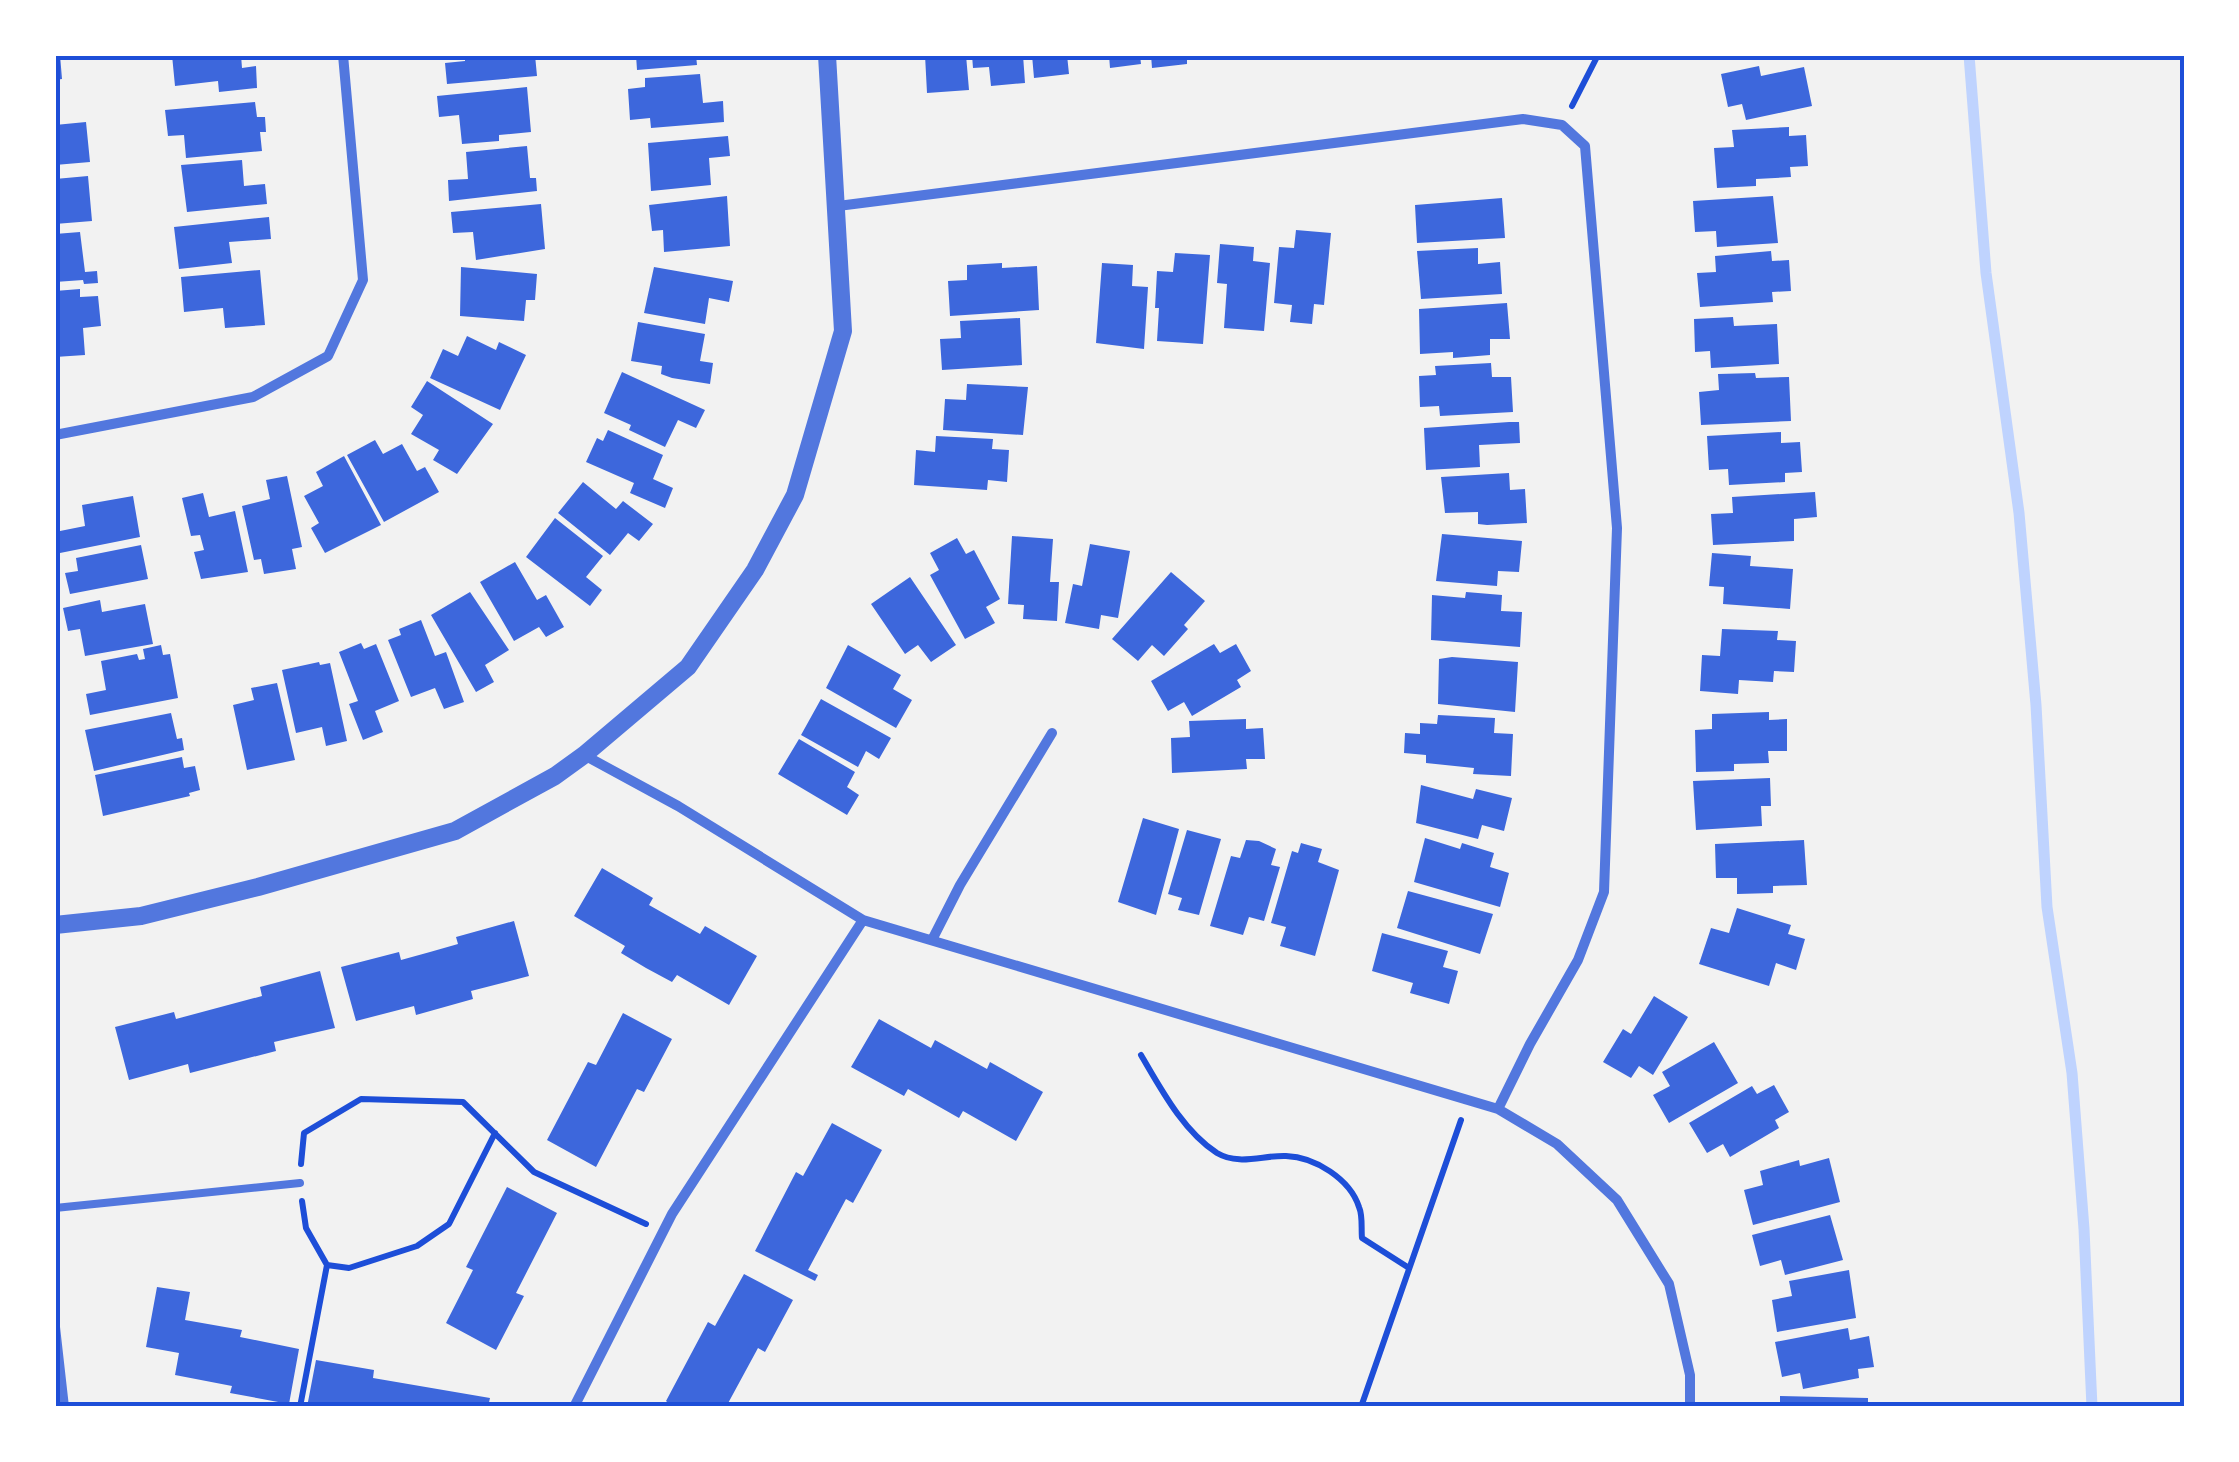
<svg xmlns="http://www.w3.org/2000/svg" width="2239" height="1462" viewBox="0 0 2239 1462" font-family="'PT Serif',serif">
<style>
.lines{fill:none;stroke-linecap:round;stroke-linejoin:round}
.stream{stroke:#bfd3fe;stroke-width:11}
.building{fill:#3d67dc}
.path{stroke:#1d4ed8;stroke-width:6}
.service{stroke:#5277de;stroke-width:8}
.minor{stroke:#5277de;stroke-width:10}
.tertiary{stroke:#5277de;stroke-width:18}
.neatline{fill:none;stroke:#1d4ed8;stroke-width:4}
</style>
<rect width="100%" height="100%" fill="#f2f2f2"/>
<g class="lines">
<path class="stream" d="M1969,55l17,218 33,240 17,192 11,202 25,166 12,156 8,178"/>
</g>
<path class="building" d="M55,55h5l2,24 -7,1z
M172,55h69l1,13 14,-2 1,22 -38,4 -1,-11 -43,5z
M465,55h70l2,21 -90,8 -2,-21 20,-2z
M636,55h60l1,10 -60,5z
M925,55h41l3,35 -42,3z
M972,55h51l2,28 -34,3 -2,-19 -16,1z
M1032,55h35l2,19 -35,4z
M1109,55h31l1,9 -31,4z
M1151,55h36v9l-35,4z
M1759,66l2,10 43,-9 8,39 -66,14 -4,-16 -14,3 -7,-33z
M700,74l3,29 20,-2 1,21 -73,6 -1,-10 -20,2 -2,-31 17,-2v-9z
M527,87l4,45 -32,3v6l-37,3 -3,-29 -20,2 -2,-21z
M255,102l2,15h8l1,15h-6l2,19 -76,7 -2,-23 -16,1 -3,-26z
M86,122l4,40 -35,3v-40z
M1789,127v9l17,-1 2,31 -18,1 1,10 -35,2v7l-39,2 -3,-40 20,-1 -2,-17z
M728,136l2,20 -21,2 2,27 -60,6 -3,-48z
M527,146l3,32h6l1,13 -88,10 -1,-21 20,-1 -2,-27z
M242,160l2,26 21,-2 2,20 -80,8 -6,-47z
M88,176l4,45 -37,3v-45z
M727,196l3,50 -66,6 -1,-22 -11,1 -3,-26z
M1773,196l5,47 -61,4 -1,-16 -21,1 -2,-31z
M1502,198l3,40 -88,5 -2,-38z
M541,204l4,45 -69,11 -3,-28 -20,1 -2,-21z
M269,217l2,22 -42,3 3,21 -53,6 -5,-42z
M1296,230l35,3 -7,72 -10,-1 -2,20 -22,-2 2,-17 -18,-2 5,-56 15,1z
M80,232l5,40 12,-1 1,12 -14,1 -1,-4 -28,2v-48z
M1220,244l34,3 -1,14 17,2 -6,68 -40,-3 3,-44 -10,-1z
M1478,248v16l22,-2 2,32 -81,5 -4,-48z
M1771,251l1,10 17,-1 2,31 -19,1 1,10 -73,5 -3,-34 19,-1 -1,-16z
M1175,253l35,2 -7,89 -46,-3 2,-33h-4l2,-37 16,1z
M1002,263v5l35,-2 2,44 -89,6 -2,-35 19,-1v-15z
M1102,263l31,2 -1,21 16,1 -4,62 -48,-6z
M461,267l76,7 -2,26h-9l-2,21 -64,-5z
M654,267l79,14 -4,21 -20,-4 -4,26 -61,-11z
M260,270l5,55 -40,3 -2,-20 -39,4 -3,-35z
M80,289v8l18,-1 3,30 -18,2 2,27 -30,2v-66z
M1507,303l3,36h-20v16l-37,3v-6l-33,2 -1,-45z
M1733,317l1,9 43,-2 2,40 -68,4 -1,-17 -15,1 -1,-33z
M1020,318l2,47 -80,5 -2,-31 21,-1 -1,-17z
M638,322l67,12 -5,27 13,2 -3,21 -38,-6 -11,-4 1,-8 -31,-5z
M467,336l29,14 3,-8 27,13 -26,55 -70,-32 13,-29 15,7z
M1491,363l1,14h19l2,35 -73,4 -1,-10 -19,1 -1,-31 17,-1 -1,-9z
M622,372l83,38 -9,18 -18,-8 -13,27 -36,-17 2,-5 -27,-12z
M1755,373l1,5 33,-1 2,44 -90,4 -2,-33 20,-2 -1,-16z
M427,381l66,43 -36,50 -24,-14 6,-10 -28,-16 12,-19 -12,-8z
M967,384l61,3 -5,48 -80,-5 2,-31 21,1z
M1509,422h10l1,21 -41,2 1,22 -54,3 -2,-42z
M608,430l55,25 -10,24 20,9 -8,20 -35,-15 4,-10 -48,-21 11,-24 6,3z
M1781,432v11l19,-1 2,30 -17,1v9l-56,3 -1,-16 -19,1 -2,-34z
M936,436l57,3 -1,10 17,1 -2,32 -19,-2 -1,10 -73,-5 2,-35 19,2z
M375,440l8,14 19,-10 15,27 8,-4 14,25 -55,30 -37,-67z
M344,456l37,69 -56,28 -14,-25 8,-5 -15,-27 19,-10 -7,-14z
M1509,473l1,17 15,-1 2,34 -40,2 -9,-1v-12l-33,1 -4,-36z
M287,476l15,71 -10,2 4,20 -32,5 -3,-15 -7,1 -12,-54 28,-7 -4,-19z
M583,482l33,27 7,-8 30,23 -14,17 -11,-8 -18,22 -52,-42z
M1815,492l2,25 -23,2v22l-81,4 -2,-31 22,-1 -1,-16z
M203,493l6,24 26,-6 13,61 -47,7 -7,-27 10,-2 -4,-15 -9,1 -9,-38z
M133,496l7,41 -85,17v-22l30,-6 -3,-21z
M555,518l48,38 -17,21 16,13 -12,16 -64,-49z
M1442,534l80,7 -3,31 -21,-1 -1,15 -61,-5z
M1012,536l41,3 -3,43h9l-2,39 -34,-2 1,-14 -16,-1z
M957,538l9,16 8,-4 26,49 -14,8 9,16 -30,16 -35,-64 9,-5 -9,-17z
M1090,544l40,7 -12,67 -17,-3 -2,14 -34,-6 8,-39 9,2z
M141,545l7,34 -78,15 -5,-21 13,-2 -2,-13z
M1712,553l39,3 -1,10 43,3 -3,40 -67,-5 1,-17 -15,-1z
M515,562l22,38 9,-5 18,32 -18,10 -7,-10 -25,14 -34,-59z
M1171,572l34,29 -21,24 4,4 -24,27 -12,-11 -14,16 -26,-22z
M910,577l46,68 -25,17 -13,-17 -13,9 -34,-50z
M470,592l39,58 -24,15 9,17 -18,10 -45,-77z
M1466,592l36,3 -1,16 21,1 -2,35 -89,-7 1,-45 33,3z
M100,600l2,12 43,-8 8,40 -68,12 -5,-27 -12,2 -5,-23z
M421,620l14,36 11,-4 18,50 -20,7 -9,-21 -24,9 -23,-57 13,-5 -2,-6z
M1722,629l56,2 -1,9 19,1 -2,31 -20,-1 -1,11 -34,-2 -1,14 -38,-3 2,-36 18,1z
M361,643l3,6 12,-5 23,57 -24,10 8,21 -20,8 -14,-36 9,-3 -19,-49z
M1214,644l6,9 16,-9 15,27 -14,9 4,7 -49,29 -8,-14 -16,9 -17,-30z
M161,645l2,10 7,-1 8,44 -88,17 -4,-21 20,-4 -5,-29 36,-7 2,6 6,-1 -2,-10z
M848,645l53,30 -8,14 19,11 -16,28 -70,-40z
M1452,657l66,5 -3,50 -77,-8 1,-45z
M319,662l1,3 10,-2 17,78 -21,5 -4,-19 -26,6 -14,-63z
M277,683l18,77 -48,10 -14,-65 21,-5 -3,-12z
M821,699l70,39 -12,21 -13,-8 -8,16 -57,-32z
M1769,712v8l18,-1v32h-19l1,12 -35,1v7l-38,1 -1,-42 17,-1v-15z
M171,713l6,26 5,-1 2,12 -90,21 -9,-41z
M1438,715l57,3 -1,15 19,1 -2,42 -38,-2 1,-6 -48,-5v-8l-22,-2 1,-20 15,1v-11l17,1z
M1246,719v10l17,-1 2,31h-19l1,10 -75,4 -1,-35 19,-1 -1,-16z
M799,739l56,33 -8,15 12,8 -12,20 -69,-41z
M182,757l2,11 11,-2 5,24 -11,3 1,3 -87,20 -8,-41z
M1770,778l1,28h-10l1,20 -66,4 -3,-49z
M1421,785l52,14 3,-10 36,9 -8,33 -22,-6 -4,14 -62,-16z
M1143,818l36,11 -23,86 -38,-13z
M1187,830l34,9 -22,76 -21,-5 4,-12 -14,-4z
M1425,838l35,11 2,-6 32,10 -4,14 19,6 -9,34 -86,-25z
M1246,840l13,1 17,8 -5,16 9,2 -16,54 -15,-4 -6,18 -33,-9 21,-70 9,2z
M1804,840l3,45 -34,1v7l-36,1v-16h-21l-1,-34z
M1301,843l21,6 -4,13 21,8 -24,86 -35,-10 6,-19 -15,-4 21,-72 6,2z
M602,868l51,30 -4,7 51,29 5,-8 52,30 -28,49 -52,-30 -5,7 -26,-14 -25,-15 4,-7 -51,-30z
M1408,891l85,23 -13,40 -83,-26z
M1737,908l54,17 -3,9 17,5 -9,31 -20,-7 -7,23 -70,-22 12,-36 18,5z
M514,921l15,55 -58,15 2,8 -57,16 -2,-9 -58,15 -15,-54 58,-15 2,8 29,-8 28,-8 -2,-7z
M1382,933l66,18 -5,16 15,4 -9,33 -39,-11 3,-10 -41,-12z
M320,971l15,57 -61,14 2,9 -86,22 -2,-9 -59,16 -14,-53 59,-15 2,7 86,-23 -2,-9z
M1654,996l34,21 -35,58 -14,-9 -8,12 -28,-16 20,-33 8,5z
M623,1013l49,26 -28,53 -7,-3 -41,78 -49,-27 41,-78 8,3z
M879,1019l52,29 4,-8 52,29 3,-7 53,30 -27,49 -53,-30 -4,7 -51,-29 -4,7 -53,-29z
M1714,1042l24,41 -69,40 -16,-28 17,-9 -8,-14z
M1774,1085l15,27 -14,8 4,8 -49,29 -7,-13 -16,9 -18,-30 63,-37 5,8z
M832,1123l50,27 -29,53 -7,-4 -38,71 10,5 -3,6 -60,-30 41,-79 7,4z
M1829,1158l11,44 -87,23 -9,-35 19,-5 -3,-14 39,-11 1,6z
M507,1187l50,26 -41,80 8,3 -28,54 -50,-27 27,-53 -7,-3z
M1830,1215l13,45 -58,15 -4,-15 -21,6 -8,-31z
M1849,1270l7,48 -79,14 -5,-32 20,-4 -3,-15z
M744,1274l49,26 -28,52 -7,-4 -32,59h-53l-7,-6 42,-79 7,4z
M157,1287l33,5 -5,28 57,10 -2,7 59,12 -10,55 -59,-11 2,-7 -57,-11 4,-22 -33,-6z
M1848,1328l2,12 19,-4 5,31 -16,2 1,9 -56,11 -3,-16 -18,4 -7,-35z
M316,1360l58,10 -1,8 117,20 -2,9h-181z
M1780,1396l88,2v9h-88z"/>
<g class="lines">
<path class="path" d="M1572,106l26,-51
M1141,1055c20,34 42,76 76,98 22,13 46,2 69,3 29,1 64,23 73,51 4,9 2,22 3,31l47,30
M301,1164l3,-31 57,-34 102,3 71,70 112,52
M302,1201l4,27 21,37 22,3 68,-22 32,-22 46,-91
M300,1407l27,-142
M1361,1407l100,-287"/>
<path class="service" d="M55,1208l245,-25"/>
<path class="minor" d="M838,206l685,-87 39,6 23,21 32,382 -13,364 -26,68 -48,84 -32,65
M55,435l198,-38 75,-41 35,-76 -20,-225
M584,755l94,51 185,114 635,189 59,35 60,56 52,84 21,91v32
M932,940l28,-55 92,-152
M55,1327l9,80
M574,1407l98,-193 191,-294"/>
<path class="tertiary" d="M55,925l86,-9 117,-29 197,-56 100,-55 29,-21 104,-88 67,-97 40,-75 48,-164 -16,-276"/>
</g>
<rect width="2239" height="1462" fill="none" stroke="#ffffff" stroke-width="115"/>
<rect x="58" y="58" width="2124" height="1346" class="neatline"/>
</svg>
